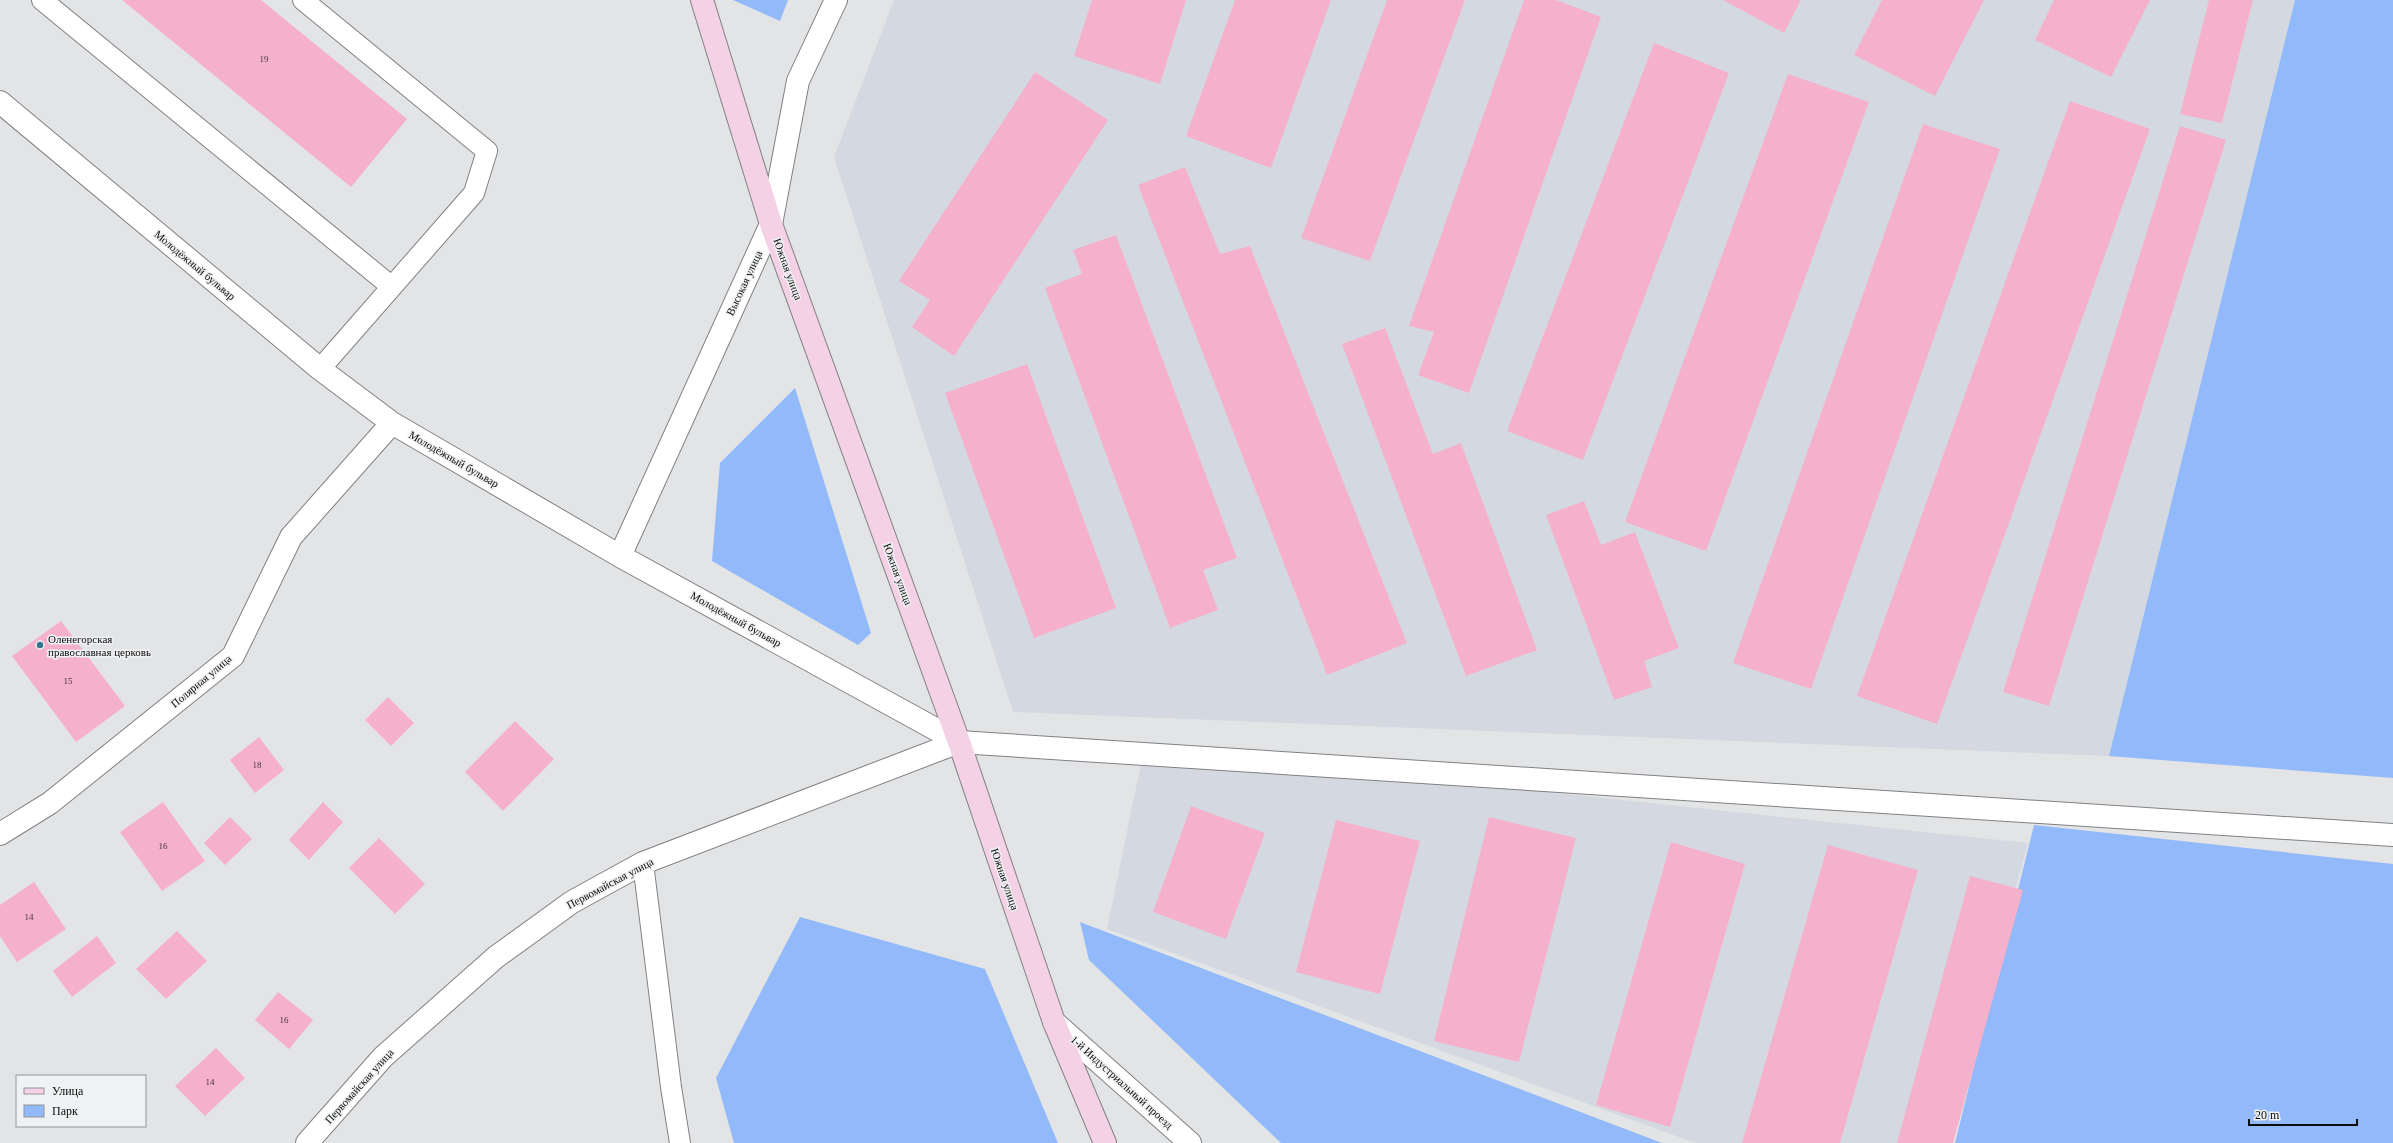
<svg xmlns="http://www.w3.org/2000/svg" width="2393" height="1143" viewBox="0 0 2393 1143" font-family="Georgia,serif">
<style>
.built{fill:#d4d9e1}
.green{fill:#92b9f9}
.building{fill:#f5b1cb}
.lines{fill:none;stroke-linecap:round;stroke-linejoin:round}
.lane-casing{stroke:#808183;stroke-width:22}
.street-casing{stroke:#808183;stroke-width:24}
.secondary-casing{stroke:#808183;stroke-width:24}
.lane{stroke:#fff;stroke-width:20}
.street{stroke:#fff;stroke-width:22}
.secondary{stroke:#f5d1e6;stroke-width:22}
.poi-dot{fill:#36768a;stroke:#f0f1f3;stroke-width:1.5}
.labels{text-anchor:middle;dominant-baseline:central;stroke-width:3;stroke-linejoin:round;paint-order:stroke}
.number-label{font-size:9px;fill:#46353c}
.street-label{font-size:11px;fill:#0b0c0c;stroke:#f0f1f3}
.poi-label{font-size:11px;fill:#0b0c0c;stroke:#f0f1f3;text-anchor:start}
</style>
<rect width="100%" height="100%" fill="#e3e4e6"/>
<path class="built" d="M894,0h1401l-186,756 -1096,-44 -179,-555z
M1144,749l884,94 -81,300h-252l-588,-214z"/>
<path class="green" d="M733,0h55l-8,21z
M2295,0h98v778l-284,-22z
M795,388l76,245 -13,12 -146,-84 8,-98z
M2034,825l359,39v279h-438z
M800,917l185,52 73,174h-324l-18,-65z
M1080,922l582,221h-381l-192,-183z"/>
<path class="building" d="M122,0h139l146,119 -56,68z
M1092,0h94l-26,84 -86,-28z
M1235,0h96l-60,168 -85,-32z
M1387,0h78l-95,261 -69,-23z
M1524,0h32l45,17 -132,376 -51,-18 16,-43 -25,-6z
M1723,0h78l-17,33z
M1882,0h102l-49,96 -81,-41z
M2054,0h96l-39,77 -76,-37z
M2209,0h44l-31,123 -42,-9z
M1654,43l75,30 -146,387 -76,-29z
M1035,72l73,48 -154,236 -42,-29 18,-27 -31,-19z
M1788,74l81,28 -163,449 -81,-29z
M2070,101l80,28 -213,595 -80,-28z
M1923,124l77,25 -189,540 -78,-26z
M2180,126l46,14 -177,566 -46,-14z
M1185,167l35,87 30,-8 157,397 -80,32 -189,-490z
M1116,235l121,323 -34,12 15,40 -48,18 -125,-340 37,-14 -9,-24z
M1385,328l48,126 28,-11 76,207 -71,26 -124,-332z
M1027,364l89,244 -82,30 -89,-245z
M1584,501l17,44 34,-13 44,116 -35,13 8,26 -38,13 -68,-185z
M61,621l64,85 -49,36 -64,-86z
M388,697l26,26 -23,23 -26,-26z
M515,721l39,38 -51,52 -38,-39z
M259,737l25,33 -29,23 -25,-33z
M163,802l42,59 -43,30 -42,-59z
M323,802l20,20 -34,38 -20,-20z
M1191,806l74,27 -39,106 -73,-27z
M230,817l22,22 -27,26 -21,-22z
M1489,817l87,21 -57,224 -85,-21z
M1336,820l84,21 -40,153 -84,-22z
M379,838l46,46 -30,30 -46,-46z
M1671,842l74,22 -75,263 -74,-22z
M1828,845l90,25 -78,273h-98z
M1970,876l53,14 -70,253h-56z
M34,882l32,47 -49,33 -17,-26v-31z
M177,931l30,30 -41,38 -30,-30z
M97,936l19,27 -44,34 -19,-26z
M278,992l35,28 -24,29 -34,-29z
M216,1048l29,30 -40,38 -30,-30z"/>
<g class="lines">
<defs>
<path id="lane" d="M42,0l350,287
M303,0l184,151 -13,42 -154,176
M643,863l28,224 9,56"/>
<path id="street" d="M0,102l320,267 72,54 228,133 339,186 1434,93
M620,556l151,-332 27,-143 38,-81
M0,834l50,-31 183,-147 58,-119 101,-114
M1054,1022l136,121
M307,1143l76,-86 113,-100 76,-55 71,-39 316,-121"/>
<path id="secondary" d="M702,0l69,224 188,518 95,280 51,121"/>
</defs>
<use href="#lane" class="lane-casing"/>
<use href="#street" class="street-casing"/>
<use href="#secondary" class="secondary-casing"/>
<use href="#lane" class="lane"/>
<use href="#street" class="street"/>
<use href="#secondary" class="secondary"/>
</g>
<circle class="poi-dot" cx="40" cy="645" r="4"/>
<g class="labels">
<g class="number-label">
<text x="264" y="59">19</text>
<text x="68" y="681">15</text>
<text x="257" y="765">18</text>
<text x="163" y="846">16</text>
<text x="29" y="917">14</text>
<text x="284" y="1020">16</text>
<text x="210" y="1082">14</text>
</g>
<g class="street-label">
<text transform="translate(195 265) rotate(40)">Молодёжный бульвар</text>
<text transform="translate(788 269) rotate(70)">Южная улица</text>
<text transform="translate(744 283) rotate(-65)">Высокая улица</text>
<text transform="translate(454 459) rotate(30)">Молодёжный бульвар</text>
<text transform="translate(898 574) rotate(70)">Южная улица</text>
<text transform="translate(736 619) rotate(29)">Молодёжный бульвар</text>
<text transform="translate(201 681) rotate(-40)">Полярная улица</text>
<text transform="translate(1005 879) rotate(71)">Южная улица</text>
<text transform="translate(610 883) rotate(-28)">Первомайская улица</text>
<text transform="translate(1122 1082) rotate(42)">1-й Индустриальный проезд</text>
<text transform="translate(359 1086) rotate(-48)">Первомайская улица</text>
</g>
<g class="poi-label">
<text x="48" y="639">Оленегорская<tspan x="48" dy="13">православная церковь</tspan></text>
</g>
</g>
<rect x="16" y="1075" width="130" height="52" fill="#f0f1f3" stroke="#949597"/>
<rect x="24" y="1088" width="20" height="6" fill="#f5d1e6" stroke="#949597"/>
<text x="52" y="1095" font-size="12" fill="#0b0c0c">Улица</text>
<rect x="24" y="1105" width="20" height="12" fill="#92b9f9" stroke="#949597"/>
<text x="52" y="1115" font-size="12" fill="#0b0c0c">Парк</text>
<path d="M2249 1119v6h108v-6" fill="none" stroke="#0b0c0c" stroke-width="2"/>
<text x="2255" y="1119" font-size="12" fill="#0b0c0c" stroke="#f0f1f3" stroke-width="3" paint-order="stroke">20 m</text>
</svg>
